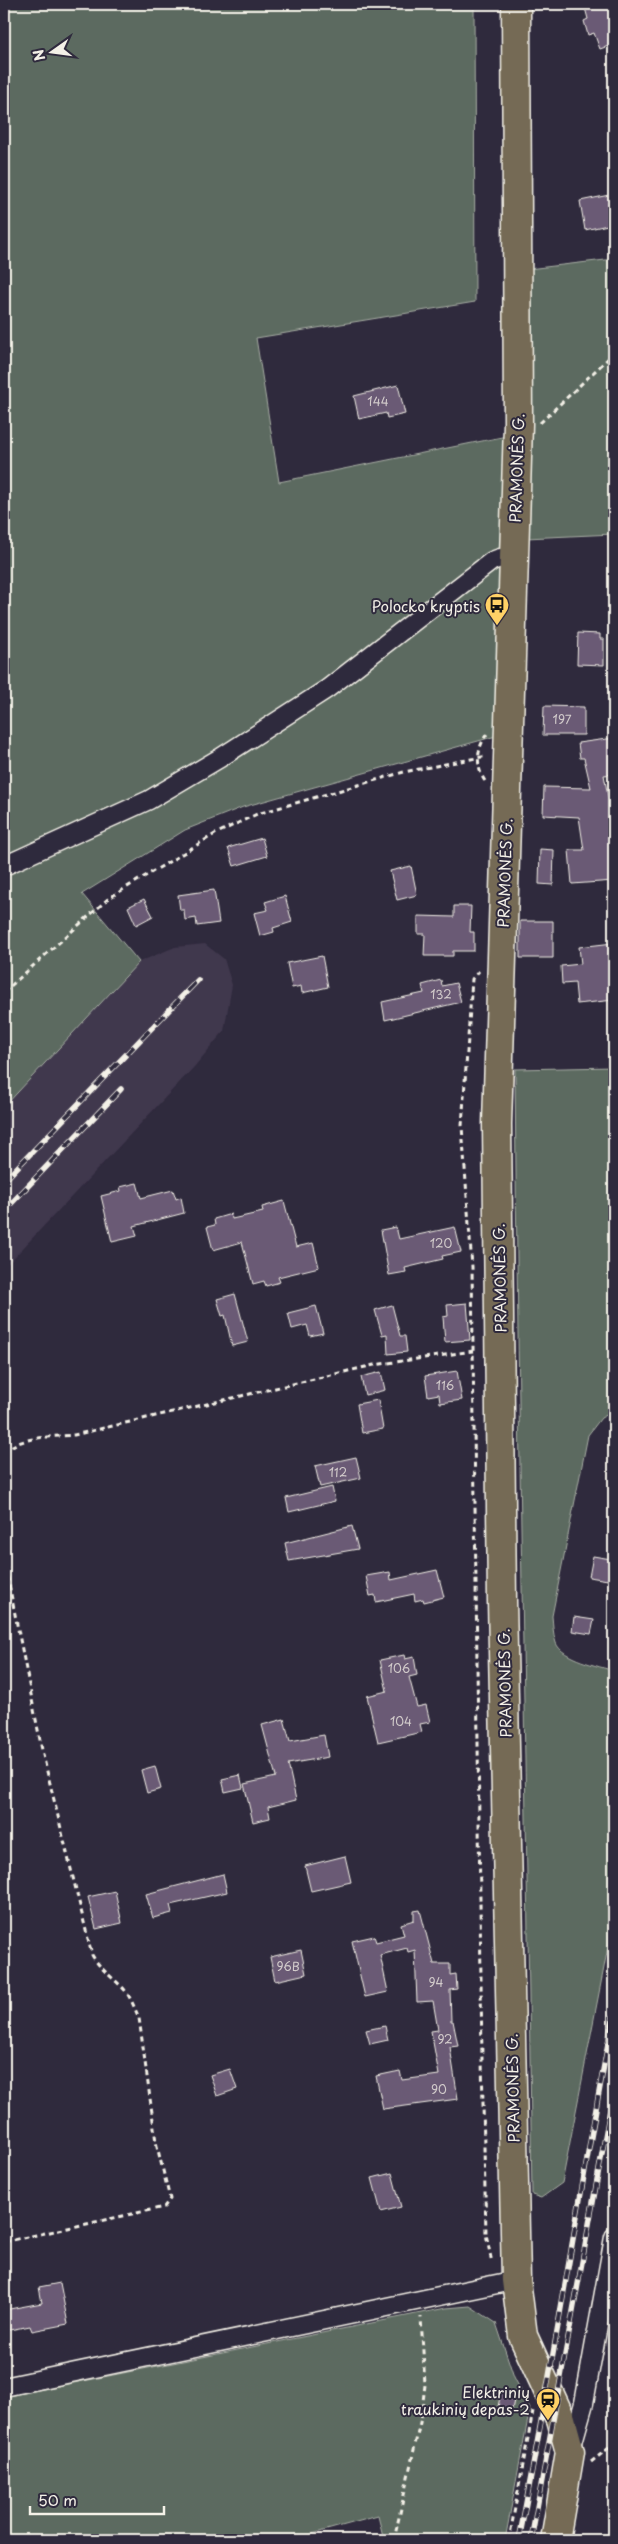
<svg xmlns="http://www.w3.org/2000/svg" width="618" height="2544" viewBox="0 0 618 2544" font-family="'Playpen Sans',sans-serif">
<style>
.built{fill:#41384e}
.green{fill:#5c6a61;stroke:#a8aea4}
.building{fill:#6a5a75;stroke:#f4f1e8}
.lines{fill:none;stroke-linecap:round;stroke-linejoin:round}
.street-casing{stroke:#f4f1e8;stroke-width:21}
.primary-casing{stroke:#f4f1e8;stroke-width:31}
.path{stroke:#f4f1e8;stroke-width:3;stroke-dasharray:5 4;stroke-linecap:butt}
.street{stroke:#2f2a3d;stroke-width:18}
.primary{stroke:#746b55;stroke-width:28}
.rail-casing{stroke:#f4f1e8;stroke-width:5.5}
.rail{stroke:#2f2a3d;stroke-width:4;stroke-dasharray:11;stroke-linecap:butt}
.labels{text-anchor:middle;dominant-baseline:central;stroke-width:4;stroke-linejoin:round;paint-order:stroke}
.number-label{font-size:12px;fill:#d2cbcb}
.street-label{font-size:15px;fill:#f4f1e8;stroke:#2f2a3d}
.poi-label{font-size:15px;fill:#f4f1e8;stroke:#2f2a3d;text-anchor:end}
</style>
<rect width="100%" height="100%" fill="#2f2a3d"/>
<filter id="ink" filterUnits="userSpaceOnUse"><feTurbulence type="fractalNoise" baseFrequency=".02" numOctaves="2"/><feDisplacementMap in="SourceGraphic" scale="10" xChannelSelector="R" yChannelSelector="G"/><feConvolveMatrix kernelMatrix="1 2 1 2 8 2 1 2 1" color-interpolation-filters="sRGB"/></filter>
<g filter="url(#ink)">
<path class="built" d="M205,944l19,15 8,26 -8,46 -30,36 -190,201v-161l135,-145 36,-15z"/>
<path class="green" d="M4,4h470l1,298 -219,36 23,144 228,-46 -11,300 -253,71 -58,23 -103,64 57,68 -135,145z
M614,259v275l-88,4 2,-269z
M614,1067v344l-13,7 -13,17 -36,181c1,9 1,19 4,27 6,16 43,23 58,28v245l-52,267 -21,15 -9,-3c-5,-376 -14,-751 -17,-1126z
M470,2306l26,17 18,54 16,31 -25,132h-121l-6,-24 -88,24h-286v-143l442,-89z"/>
<path class="building" d="M584,4h30v40l-14,5 -6,-16 -6,2 -4,-14 4,-2z
M614,194l-2,30 -27,6 -5,-29z
M398,385l7,29 -18,4 -1,-5 -27,6 -5,-23z
M578,633l22,1v5h4v26l-27,-1z
M544,706l40,1v28h-41z
M614,738v36l-10,1 10,53v53l-42,3 -3,-34h15l-5,-33 -36,-2 1,-28 47,1 -7,-30h-4l-2,-15z
M262,838l5,18 -33,10 -6,-18z
M540,849l14,1 -1,35 -14,-1z
M411,866l6,29 -20,5 -7,-29z
M214,890l5,33 -22,3 -1,-8 -11,2 -1,-10h-4l-2,-15z
M285,896l7,26 -19,6 1,4 -14,4 -6,-23 14,-3 -3,-8z
M144,899l9,17 -17,9 -8,-18z
M454,906h17l-1,26h4v19h-21v5h-29l1,-22h-7v-18l36,1z
M520,921h33v37h-33z
M613,943l1,57 -37,4 -2,-21 -13,1 -1,-18 20,-2 -2,-17z
M322,956l6,31 -26,6 -1,-7 -9,2 -5,-25z
M441,980l1,6 14,-3 5,19 -76,18 -3,-18 42,-9 -2,-8z
M137,1183l4,15 32,-8 3,9 5,-2 3,16 -50,13 3,10 -25,6 -11,-46 20,-5 -1,-4z
M284,1201l12,46 17,-4 6,24 -41,10 2,5 -14,4 -2,-5 -11,3 -11,-42 -29,8 -6,-23 8,-2 -1,-6 17,-5 1,5 31,-7 -1,-5z
M396,1227l3,12 56,-12 6,25 -19,4 1,3 -38,9 1,4 -17,3 -8,-45z
M235,1294l13,48 -16,4 -7,-31 -3,1 -5,-17z
M467,1303l3,37 -25,2 -2,-25 5,-1 -1,-11z
M392,1305l8,31h5l2,16 -19,2 -1,-20 -5,1 -7,-25z
M316,1306l7,27 -13,3 -3,-11 -15,4 -4,-16z
M457,1371l5,29 -22,3 -1,-9 -11,2 -3,-20z
M381,1372l4,18 -20,5 -4,-18z
M378,1400l5,29 -21,4 -5,-29z
M356,1457l5,21 -41,9 -5,-21z
M332,1487l3,14 -46,11 -3,-14z
M352,1526l6,23 -69,12 -4,-18z
M593,1556l18,3 -3,21 -19,-3z
M437,1570l7,27 -20,5 -1,-3 -8,2 -1,-7 -38,8 -1,-7 -5,1 -4,-20 24,-4 1,8z
M574,1617l20,3 -3,14 -19,-3z
M404,1655l1,4 9,-2 3,18 -8,2 8,30 9,-2 4,17 -10,2 2,8 -44,10 -11,-46 20,-5 -7,-31z
M284,1719l6,22 34,-6 4,22 -40,7 8,36 -28,7 2,11 -17,4 -9,-38 32,-7 -14,-52z
M155,1766l6,23 -14,4 -6,-23z
M240,1775l3,13 -18,4 -3,-13z
M345,1856l6,26 -40,9 -6,-25z
M223,1874l4,18 -57,13 2,8 -19,5 -7,-24z
M115,1891l7,32 -26,6 -8,-32z
M420,1910l14,54h16v11l6,-1 1,15 -7,1 1,31h2l5,25 -8,1 8,52 -75,10 -7,-33 24,-5 2,9 37,-5 -8,-44 7,-1 -5,-29 -16,1 -2,-52 -7,2 -1,-4 -27,7 8,37 -23,5 -13,-56 22,-5 2,6 28,-7 -3,-11 13,-4v-9z
M301,1950l5,24 -31,7 -5,-24z
M385,2026l3,14 -18,4 -4,-14z
M230,2069l7,20 -20,7 -7,-21z
M392,2173l9,34 -20,5 -9,-34z
M60,2283l8,41 -36,7 -2,-5 -26,5v-21l38,-7 -3,-16z
M501,2392l14,3 -3,15 -14,-3z"/>
<g class="lines">
<defs>
<path id="street" d="M4,866l145,-66 71,-42 107,-69 165,-128 8,-3h13
M4,2387l512,-107
M571,2449l13,-46 30,-166"/>
<path id="primary" d="M516,4l2,420 -21,700 5,477 14,679 7,56 38,83 9,33 -15,88"/>
</defs>
<use href="#street" class="street-casing"/>
<use href="#primary" class="primary-casing"/>
<path class="path" d="M540,423l74,-70
M485,781c-10,-14 -8,-34 2,-47
M479,971l-7,8 -10,147 10,141 10,793 4,174 6,29
M4,992l105,-94 106,-64 42,-20 147,-42 83,-16
M4,1452c17,-16 47,-15 70,-17l300,-70 99,-14
M4,1559l39,196 49,200c8,14 19,21 30,32 8,8 12,20 17,31l17,124 14,57 -6,8 -160,35
M591,2462l23,-18
M394,2540l27,-122 4,-33 -4,-68
M509,2540l24,-129"/>
<use href="#street" class="street"/>
<use href="#primary" class="primary"/>
<defs>
<path id="rail" d="M4,1181l194,-201
M4,1211l117,-122
M519,2540c34,-175 61,-352 95,-528
M531,2540l83,-452"/>
</defs>
<use href="#rail" class="rail-casing"/>
<use href="#rail" class="rail"/>
</g>
</g>
<defs>
<symbol id="bus-pin" viewBox="-11 -11 22 30"><path d="M0 17L-7.5 6A9.5 9.5 0 1 1 7.5 6Z" fill="#ffd166" stroke="#2f2a3d"/><path d="M-5-6H5V4H4V6H2V4H-2V6H-4V4H-5ZM-3.5-4V0h7V-4ZM-3.5 1.2v1.5H-2V1.2ZM2 1.2v1.5H3.5V1.2Z" fill="#111"/></symbol>
<symbol id="station-pin" viewBox="-11 -11 22 30"><path d="M0 17L-7.5 6A9.5 9.5 0 1 1 7.5 6Z" fill="#ffd166" stroke="#2f2a3d"/><path d="M-3-6H3Q5-6 5-4V2Q5 4 3 4L4.5 6H3L1.5 4h-3L-3 6H-4.5L-3 4Q-5 4-5 2V-4Q-5-6-3-6ZM-3.5-4v3h7v-3ZM-3.5 1v1.5H-2V1ZM2 1v1.5H3.5V1Z" fill="#111"/></symbol>
</defs>
<g fill-rule="evenodd">
<use href="#bus-pin" x="483" y="591" width="28" height="38"/>
<use href="#station-pin" x="534" y="2386" width="28" height="38"/>
</g>
<g class="labels">
<g class="number-label">
<text x="378" y="401">144</text>
<text x="562" y="719">197</text>
<text x="441" y="994">132</text>
<text x="441" y="1243">120</text>
<text x="445" y="1385">116</text>
<text x="338" y="1472">112</text>
<text x="399" y="1668">106</text>
<text x="401" y="1721">104</text>
<text x="288" y="1966">96B</text>
<text x="436" y="1982">94</text>
<text x="445" y="2039">92</text>
<text x="439" y="2089">90</text>
</g>
<g class="street-label">
<text transform="translate(516 468) rotate(-88)">PRAMONĖS G.</text>
<text transform="translate(504 873) rotate(-88)">PRAMONĖS G.</text>
<text transform="translate(499 1278) rotate(-91)">PRAMONĖS G.</text>
<text transform="translate(504 1683) rotate(-91)">PRAMONĖS G.</text>
<text transform="translate(512 2088) rotate(-91)">PRAMONĖS G.</text>
</g>
<g class="poi-label">
<text x="480" y="605">Polocko kryptis</text>
<text x="530" y="2391">Elektrinių<tspan x="530" dy="17">traukinių depas-2</tspan></text>
</g>
</g>
<rect width="618" height="2544" fill="none" stroke="#2f2a3d" stroke-width="20"/>
<rect x="10" y="10" width="598" height="2524" fill="none" stroke="#f4f1e8" stroke-width="2" filter="url(#ink)"/>
<g transform="translate(52 52) rotate(256)" stroke="#2f2a3d" stroke-width="4" paint-order="stroke">
<path d="M0-4L9 19L0 12L-9 19Z" fill="#f4f1e8"/>
<text y="-8" font-size="14" font-weight="bold" text-anchor="middle" fill="#f4f1e8">N</text>
</g>
<path d="M30 2506v8h134v-8" fill="none" stroke="#f4f1e8" stroke-width="2.5"/>
<text x="38" y="2506" font-size="15" fill="#f4f1e8" stroke="#2f2a3d" stroke-width="4" paint-order="stroke">50 m</text>
</svg>
